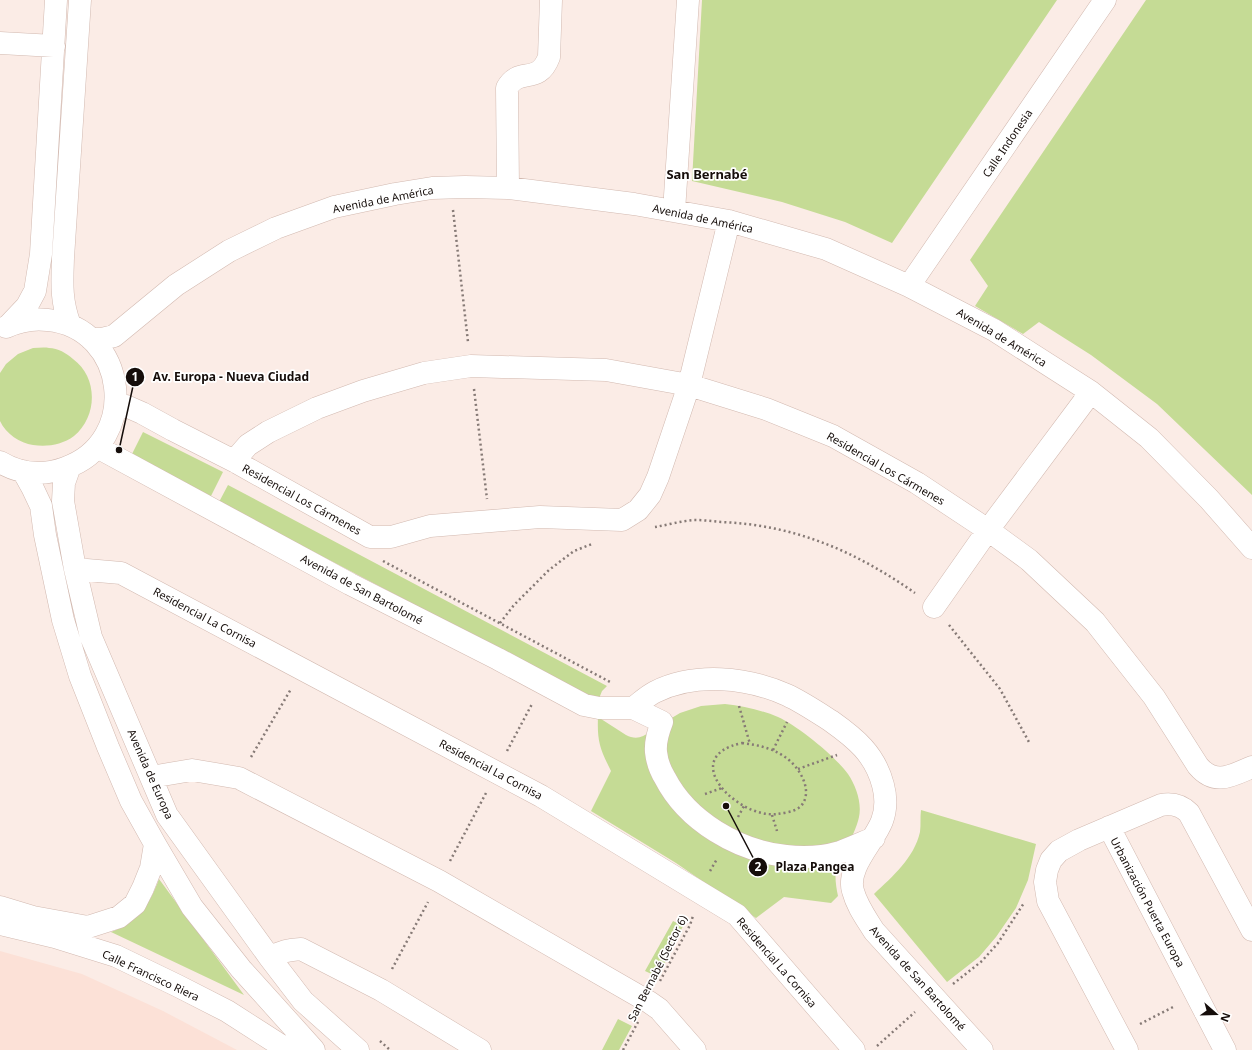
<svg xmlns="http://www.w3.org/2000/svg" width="1252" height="1050" viewBox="0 0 1252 1050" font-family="'Noto Sans',sans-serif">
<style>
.built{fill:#fce1d7}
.green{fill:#c5db95}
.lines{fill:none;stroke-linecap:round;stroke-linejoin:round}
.minor-casing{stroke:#d2b9b0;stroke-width:23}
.path{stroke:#867a76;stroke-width:2.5;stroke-dasharray:2 3;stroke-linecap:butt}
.minor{stroke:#fff;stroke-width:22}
.labels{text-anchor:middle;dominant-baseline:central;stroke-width:3.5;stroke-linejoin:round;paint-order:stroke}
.street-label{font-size:11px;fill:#150d0a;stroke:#fff}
.quarter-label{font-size:13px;font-weight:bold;fill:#150d0a;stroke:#fff}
.leader{fill:none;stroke:#150d0a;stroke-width:1.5}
.callout-dot{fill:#150d0a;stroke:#fff;stroke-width:1.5}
.mark-label{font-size:12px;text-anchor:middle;font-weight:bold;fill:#fff}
.callout-label{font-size:12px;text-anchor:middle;font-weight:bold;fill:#150d0a;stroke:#fff;stroke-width:3.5;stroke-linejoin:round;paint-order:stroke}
</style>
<rect width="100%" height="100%" fill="#fbece6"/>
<path class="built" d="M0,951l82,23 81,37 74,39h-237z"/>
<path class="green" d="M702,0h355l-165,243 -47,-21 -63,-20 -90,-21z
M1146,0h106v495l-95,-91 -66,-49 -52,-33 -16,12 -48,-28 13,-20 -18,-26z
M33,348c5,0 11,-1 16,0 9,0 17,5 24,11 25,18 25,57 1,77 -12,9 -27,11 -41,9 -13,-2 -27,-11 -33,-24v-48l6,-9 12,-10z
M143,432l80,40 -13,26 -78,-44z
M228,485l379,201 -5,5 -4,10 -379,-199z
M725,704c18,2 36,6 53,13 20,9 57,39 70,57 8,12 14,29 11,43 -2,10 -8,22 -13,31 -3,5 -7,10 -9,16 -3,10 -1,22 1,32l-7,7 -47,-6 -28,21 -80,-55 -85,-52 20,-40c-11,-22 -14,-30 -13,-54l28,18c9,5 17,3 24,-4l30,-18 21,-7z
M921,810l115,34 -8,36 -12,28 -20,29 -17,20 -32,25 -73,-88c19,-18 40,-36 46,-62 1,-7 0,-15 1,-22z
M159,879l85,116 -133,-63c27,-11 38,-26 48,-53z
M673,921l10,5 -25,51 -13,-6z
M618,1019l14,7 -13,24h-17z"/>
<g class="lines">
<defs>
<path id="minor" d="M0,43l54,3
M508,188l-1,-100c12,-22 31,-2 42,-31l2,-57
M674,211l14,-211
M909,286l196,-286
M70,325c-9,-24 -8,-41 -7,-67l17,-258
M8,326l19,-20 8,-15 6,-37 15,-254
M91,339h11l12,-3 62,-51 53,-34 47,-23 58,-21 61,-13 37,-6 33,-1 43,1 126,16 95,17 97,28 83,37 85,44 97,62 58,46 60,61 43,49
M116,404l10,2 16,7 31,17 61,31 136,76h21l39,-11 110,-9 82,3 16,-10 12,-15 8,-18 31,-92 40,-164
M97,447l253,137 148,75 86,46 15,3h34l29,14c-4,10 -7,19 -6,30 1,9 4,18 9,26 22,43 73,73 121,78 17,2 37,1 54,-4 11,-4 23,-10 34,-14
M234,461l14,-16 20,-13 49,-24 46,-17 61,-18 47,-7 135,4 83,15 77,24 67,27 84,47 71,47 41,30 66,62 59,75 44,69c17,20 33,10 54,1
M0,462c20,12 43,14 65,6 76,-26 63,-140 -17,-148 -15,-2 -29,1 -42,7
M70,466l-6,17 -1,18 12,68 16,68 76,178 103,143 33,43 55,49
M23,471l10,18 8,17 4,29 18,85 17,56 28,71 23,54 24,43 37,63 49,62 73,81
M75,569l46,4 420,223 196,119 117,135
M934,607l54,-77 103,-138
M633,708c7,-5 14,-12 22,-16 40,-20 92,-15 132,3 15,7 30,17 44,26 24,17 44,33 52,64 3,11 3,25 -1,36 -8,21 -36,47 -29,70 4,15 13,27 21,40l108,119
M151,777l41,-7 47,8 200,103 210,121 10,7 36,41
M1109,827l116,223
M0,907l33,10 55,10 31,-10 16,-13 8,-16 8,-20 4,-24
M0,924l55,13 61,19 62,30 49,25 53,34 13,5
M270,958c11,-7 19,-8 31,-9l80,41 99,60
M1127,1050l-79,-149 -3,-19 2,-12 4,-10 8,-9 20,-11 82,-35c11,-2 20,0 28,8l63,117"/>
</defs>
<use href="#minor" class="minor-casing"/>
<path class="path" d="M453,210l15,132
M474,389l13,110
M655,527c12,-2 26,-6 39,-7 9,0 18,1 27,2 74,3 134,29 194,71
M383,561l229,122
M500,623l14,-18 35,-35 25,-19 18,-7
M949,625l51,64 29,53
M739,706l11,38
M742,743c16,2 30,5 43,14 14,9 30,35 15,50 -6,5 -16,6 -23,7 -39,5 -101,-57 -35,-71z
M773,750l14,-28
M507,751l25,-47
M251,757l40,-68
M798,769l39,-14
M705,794l17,-6
M772,815l5,16
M738,817l6,-11
M450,861l36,-68
M710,871l7,-12
M392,969l36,-67
M660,981l30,-56 3,-9
M953,984l29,-23 16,-18 26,-40
M1140,1024l35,-18
M380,1041l10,9
M877,1046l38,-34
M623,1050l15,-28"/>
<use href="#minor" class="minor"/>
</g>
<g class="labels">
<g class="street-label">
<text transform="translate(1007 143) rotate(-56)">Calle Indonesia</text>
<text transform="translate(383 199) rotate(-11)">Avenida de América</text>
<text transform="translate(703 218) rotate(12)">Avenida de América</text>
<text transform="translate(1002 337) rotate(31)">Avenida de América</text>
<text transform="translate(886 468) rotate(30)">Residencial Los Cármenes</text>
<text transform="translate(302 499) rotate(29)">Residencial Los Cármenes</text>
<text transform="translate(362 589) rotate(28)">Avenida de San Bartolomé</text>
<text transform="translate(205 617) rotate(28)">Residencial La Cornisa</text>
<text transform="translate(491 769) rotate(28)">Residencial La Cornisa</text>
<text transform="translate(151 774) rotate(66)">Avenida de Europa</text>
<text transform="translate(1148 902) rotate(62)">Urbanización Puerta Europa</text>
<text transform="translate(777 962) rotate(49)">Residencial La Cornisa</text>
<text transform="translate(657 968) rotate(-63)">San Bernabé (Sector 6)</text>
<text transform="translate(151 975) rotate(25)">Calle Francisco Riera</text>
<text transform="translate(918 978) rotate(48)">Avenida de San Bartolomé</text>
</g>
<g class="quarter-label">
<text x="707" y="174">San Bernabé</text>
</g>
</g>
<path class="leader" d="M119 450L135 377M726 806L758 867"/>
<g class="callout-dot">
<circle cx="119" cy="450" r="4"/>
<circle cx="726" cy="806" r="4"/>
<circle cx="135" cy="377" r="10"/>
<circle cx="758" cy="867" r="10"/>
</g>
<g class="mark-label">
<text x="135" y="381">1</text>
<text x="758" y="871">2</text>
</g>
<g class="callout-label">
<text x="231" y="381">Av. Europa - Nueva Ciudad</text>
<text x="815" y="871">Plaza Pangea</text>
</g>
<g transform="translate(1216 1014) rotate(110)" stroke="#ffffff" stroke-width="3" paint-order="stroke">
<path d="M0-3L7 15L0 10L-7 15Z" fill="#150d0a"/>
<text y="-6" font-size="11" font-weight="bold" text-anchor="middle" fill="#150d0a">N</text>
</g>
</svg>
